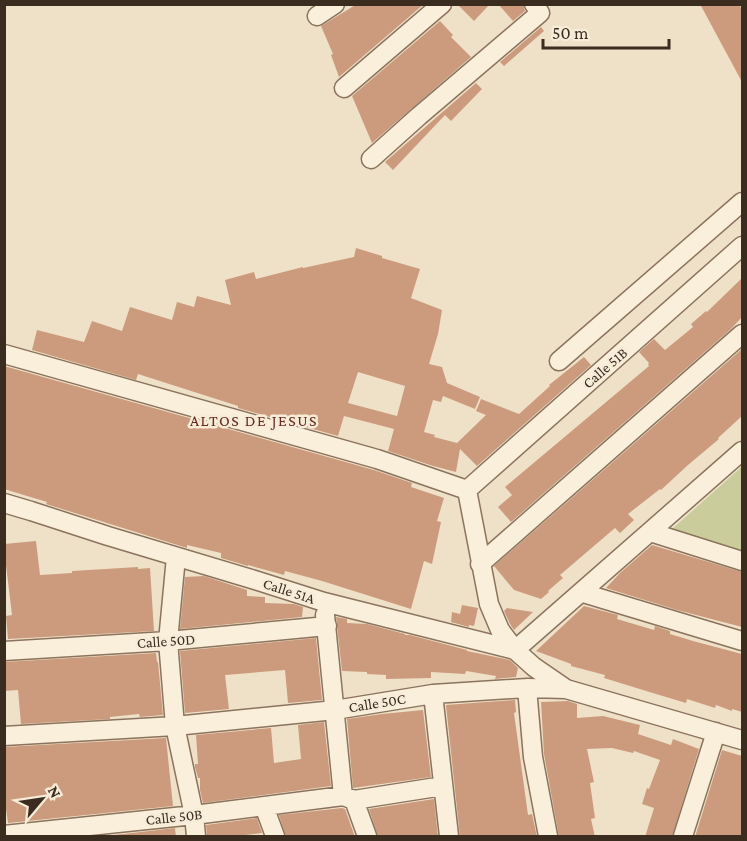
<svg xmlns="http://www.w3.org/2000/svg" width="747" height="841" viewBox="0 0 747 841" font-family="'Crimson Pro',serif">
<style>
.green{fill:#cacd9b}
.building{fill:#cc9b7e;fill-rule:evenodd}
.lines{fill:none;stroke-linecap:round;stroke-linejoin:round}
.minor-casing{stroke:#8b735d;stroke-width:21}
.minor{stroke:#f9efdb;stroke-width:18}
.labels{text-anchor:middle;dominant-baseline:central;stroke-width:5;stroke-linejoin:round;paint-order:stroke}
.street-label{font-size:15px;fill:#3b2c20;stroke:#f6ecd7}
.neighbourhood-label{font-size:16px;letter-spacing:1.5px;fill:#682b20;stroke:#f6ecd7}
</style>
<rect width="100%" height="100%" fill="#efe1c8"/>
<path class="green" d="M742,466v87l-71,-23 66,-59z"/>
<path class="building" d="M357,4h67l-85,73 -8,-22 2,-1 -12,-28z
M457,4h33l-16,17z
M498,4h25l2,7 -12,10z
M700,4h39l3,6v72z
M440,21l13,14 -2,2 20,20 -99,86 -20,-47z
M541,27l3,4 -40,35 -4,-4z
M476,83l6,6 -31,32 -6,-6 -52,55 -8,-8z
M356,248l26,8v2l38,11 -9,29 31,12 -4,24 -9,30 13,3 5,16 33,14 -5,12 -32,-13 -2,6 -8,-2 -9,32 11,3 -1,2 23,6 29,-28 -10,-4 5,-12 38,15 31,-28 -1,-1 35,-28 7,8 -114,101 -17,-17 -4,23 -23,-6 -45,-15 6,-22 -50,-13 -6,20 -100,-28v-2l-100,-32 -2,6 -104,-30 5,-20 47,12 8,-21 30,10 8,-24 42,13 5,-18 17,5 3,-11 34,9 -6,-25 29,-8 2,7 47,-12v1l51,-11zM358,372l47,14 -8,30 -49,-13z
M742,278v39l-11,12 -220,193 -13,-15 14,-12 -7,-8 144,-121 -1,-2 1,-1 -10,-11 15,-13 11,11 28,-23 -2,-3 15,-13 1,1z
M742,349v67l-24,22 1,1 -31,26 -27,25 -1,-1 -32,25 6,6 -14,13 -5,-5 -55,47 3,3 -15,13 1,1 -8,7 -27,-9 -20,-24z
M4,366l370,104 38,13 -1,4 33,11 -7,23 4,1 -9,42 -8,-3 -13,48 -89,-28 -37,-10 -1,4 -36,-10v1l-27,-8v-5l-34,-8v3l-141,-44 1,-2 -43,-13z
M36,541l4,34 32,-2v-2l66,-4v2l12,-1 4,63 -146,8 -2,-23 6,-1 -6,-50h-2v-21z
M652,545l90,27v55l-65,-17 -71,-22 14,-15z
M204,576l43,14v6l18,1v6l29,1 9,3 -1,10 -122,12 5,-52z
M462,605l16,3 -4,18 -5,-1v2l-18,-5 1,-10 8,2z
M584,606l34,9 -1,4 37,11 1,-4 15,5v3l23,7 49,13v58l-10,-3v2l-16,-6 -1,3 -28,-9 -1,4 -30,-9 -52,-16 1,-3 -34,-9v-2l-35,-13z
M507,608l26,4 -19,18 -4,-6 -6,-13z
M336,617l11,2v4l20,1 38,10v1h5l57,15v1l43,9 8,8 -2,9 -21,2 1,-3 -30,-5 -1,3 -34,-2v6l-45,1v-4l-19,-1v-2l-25,-1z
M316,638l6,62 -34,3 -3,-33 -60,5 4,34 -44,4 -5,-62z
M156,653l1,9h1l5,53 -23,2 -1,-3 -29,3v2l-89,5 -3,-34 -14,1v-29z
M515,700l1,12 -2,1 14,102 4,-1 5,23h-77l-14,-132z
M568,701l9,3v14l26,-2 37,9 -2,9 33,11 2,-6 26,10 -27,88h-27l9,-29 -12,-4 5,-16 2,1 11,-29 -26,-9 -1,2 -21,-5 -25,1 7,33 -4,1 5,35 -4,1 4,18h-36l-15,-83 -3,-52z
M423,710l8,67 -78,11 -6,-69 35,-5z
M324,722l7,64 -128,17 -3,-13v-12h-2l-3,-11v-3h3l-2,-29 75,-7 3,35 27,-4 -3,-34z
M166,738l7,68 -165,17 -4,-28v-48z
M722,750l20,6v81h-47z
M434,799l4,38h-60l-9,-28z
M342,808l3,1 10,28h-69l-7,-22z
M257,818l5,15 -33,4h-22l-1,-12z
M175,828l1,9h-79z"/>
<g class="lines">
<defs>
<path id="minor" d="M317,16l18,-12
M344,88l98,-84
M371,159l48,-43 121,-103 -6,-9
M4,354l373,105 90,31
M559,361l183,-159
M467,490l22,114 11,26 15,20 227,-199
M467,490l275,-244
M4,503l27,8 77,25 150,45 66,21 191,48 19,17 32,22
M650,532l92,29
M176,557l-8,84 7,85 19,89 2,21
M480,564l262,-230
M583,593l159,48
M325,615l18,181 11,4 13,36
M4,651l164,-10 159,-15
M527,688l6,69 15,79
M433,694l16,142
M4,736l171,-10 160,-16 98,-16 94,-6 39,1 176,51
M354,800l89,-14
M264,806l11,30
M4,835l190,-20 149,-19
M683,836l33,-104"/>
</defs>
<use href="#minor" class="minor-casing"/>
<use href="#minor" class="minor"/>
</g>
<g class="labels">
<g class="street-label">
<text transform="translate(605 368) rotate(-41)">Calle 51B</text>
<text transform="translate(289 591) rotate(18)">Calle 51A</text>
<text transform="translate(166 641) rotate(-4)">Calle 50D</text>
<text transform="translate(377 703) rotate(-9)">Calle 50C</text>
<text transform="translate(174 817) rotate(-6)">Calle 50B</text>
</g>
<g class="neighbourhood-label">
<text x="254" y="420">ALTOS DE JESUS</text>
</g>
</g>
<rect width="747" height="841" fill="none" stroke="#3b2c20" stroke-width="12"/>
<g transform="translate(42 799) rotate(61)" stroke="#f6ecd7" stroke-width="4.5" paint-order="stroke">
<path d="M0-4.5L10 22L0 15L-10 22Z" fill="#3b2c20"/>
<text y="-9" font-size="16" font-weight="bold" text-anchor="middle" fill="#3b2c20">N</text>
</g>
<path d="M543 39v9h126v-9" fill="none" stroke="#3b2c20" stroke-width="3"/>
<text x="552" y="39" font-size="18" fill="#3b2c20" stroke="#f6ecd7" stroke-width="4.5" paint-order="stroke">50 m</text>
</svg>
